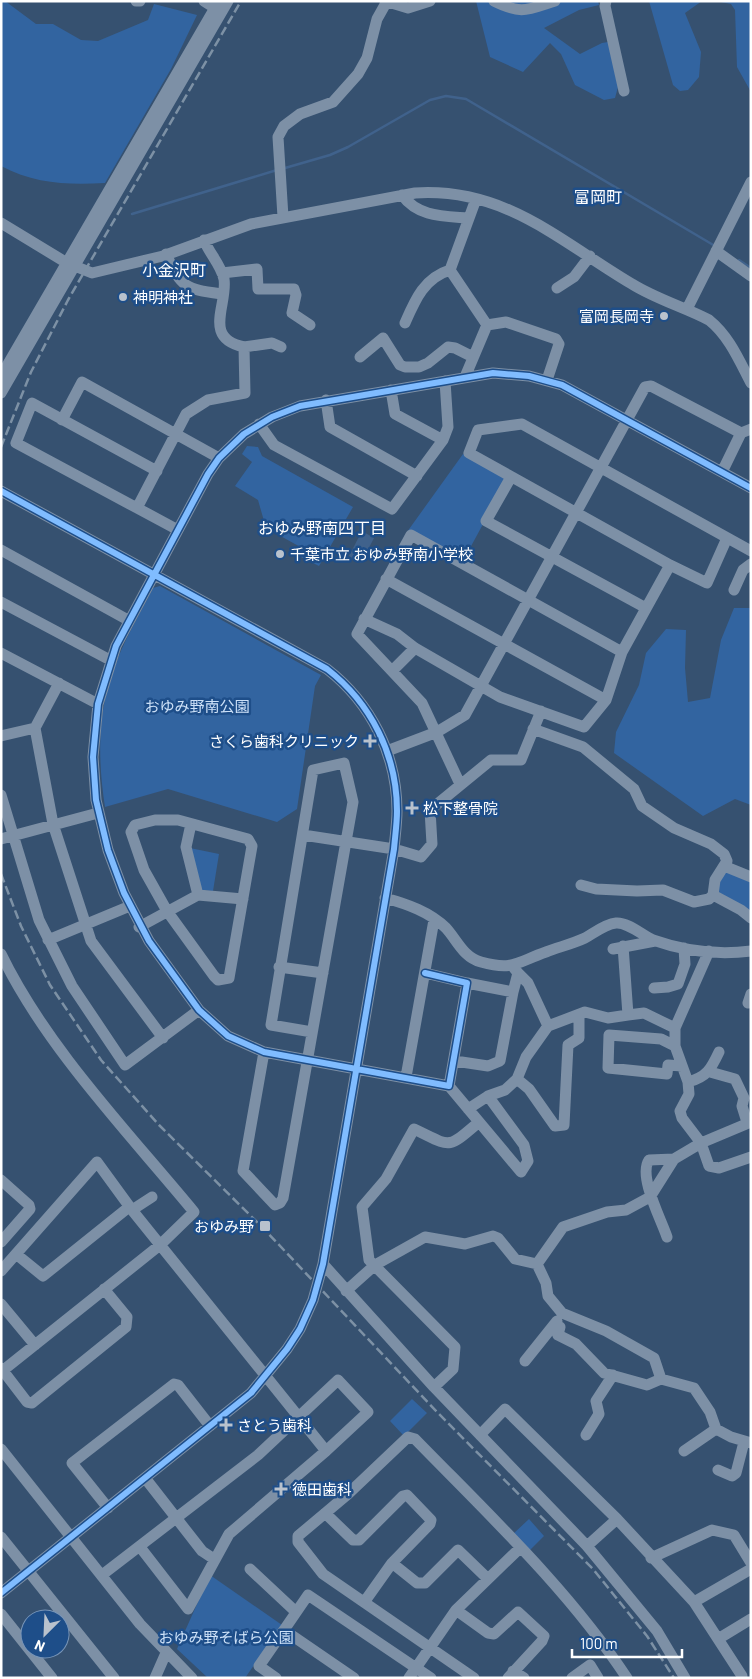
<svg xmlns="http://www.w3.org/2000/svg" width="752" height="1679" viewBox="0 0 752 1679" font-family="Barlow,'Noto Sans JP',sans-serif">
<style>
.green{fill:#3264a0}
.water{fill:#40628c}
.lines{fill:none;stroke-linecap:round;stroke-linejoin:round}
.stream{stroke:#40628c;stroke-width:2.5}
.minor{stroke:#7d90a6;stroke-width:11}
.rail{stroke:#7d91a5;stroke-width:2.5;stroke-dasharray:9 4;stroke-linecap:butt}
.cycleway-casing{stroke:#1e4e89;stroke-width:9}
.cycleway{stroke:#80bcff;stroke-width:6}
.poi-dot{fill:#b9c2cd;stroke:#1e4e89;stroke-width:2}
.labels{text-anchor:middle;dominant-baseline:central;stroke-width:5;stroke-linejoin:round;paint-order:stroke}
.poi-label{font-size:15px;fill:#fff;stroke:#1e4e89;text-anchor:start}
.park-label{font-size:15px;fill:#cde1f8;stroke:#1e4e89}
.neighbourhood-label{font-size:16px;fill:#fff;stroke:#1e4e89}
</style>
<rect width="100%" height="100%" fill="#365170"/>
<path class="green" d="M1,1h4l31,23h17l28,16 17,1 50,-21 6,-16 43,11 -26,54 -66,114c-37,2 -70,1 -104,-17z
M476,1h122l1,4 -20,5 -35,18 36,26 22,-11 6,-1 10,45 -3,11 -11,2 -29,-15 -14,-31 -11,-11 -27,29 -33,-15z
M649,1h53l-17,12 16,39 -2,25 -11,13 -8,1 -7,-6z
M716,1h35v91l-14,-25 -2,-57 -4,-6z
M247,446l11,1 4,9 91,51 -34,59 -18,-9 3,-8 -38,-21 -8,-28 -23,-14 17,-24 -10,-8z
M463,454l45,24 -45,83 -56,-29z
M160,586l161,89 -6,11 -18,123 -20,13 -109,-33 -63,18c-7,-46 -8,-92 8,-136 10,-29 26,-56 40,-83z
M734,608h17v197l-16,-6 -32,17 -89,-63 2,-21 23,-47 7,-32 20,-24 20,1 -1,38 3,34 22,-4 11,-58z
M190,848l29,6 -6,37 -13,-1z
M726,869l25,10v35l-35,-22 1,-7z
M412,1399l15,14 -23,23 -14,-15z
M529,1519l15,17 -16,16 -16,-17z
M210,1575l72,50 -37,53h-37l-31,-29z"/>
<path class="water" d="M362,531l12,7 -13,25 -12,-7z"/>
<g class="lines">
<path class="stream" d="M285,168l45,-13 18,-8 82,-47 16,-4 20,3 249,147
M132,214l145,-44
M739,260l12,8"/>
<path class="minor" d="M136,1h4
M204,1l11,7
M385,1l23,7 22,-7
M494,1c28,14 33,9 61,0
M606,1l-1,5 19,85
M402,195c16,22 41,21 66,23
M283,217l-5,-80 6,-11 16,-12 33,-12 25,-28 9,-16 10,-39 9,-16
M1,223l66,40 25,10 71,-17 88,-32 164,-31c90,-6 146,49 217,91 24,15 52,23 77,36 20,16 30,40 42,63
M204,240c5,13 17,25 20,39 4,26 -22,59 20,68
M716,251l35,25
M166,254c16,35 20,35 56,40
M450,270l26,-71
M450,270l37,55
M222,273l35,-4 1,20h36l2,6 -4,18 18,12
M557,288l17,-11 16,-21
M687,309l64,-127
M405,323c10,-23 19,-45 45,-53
M360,357l23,-19 17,27 5,2h14l9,-4 20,-16 7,1 18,9
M1,376l218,-375
M465,377l22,-52 19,-3 50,17 3,5 -12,36
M391,390l4,24 48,26
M1,393l227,-392
M326,400l4,27 87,49
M62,420l20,-38 137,76
M259,424l15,21 118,64 51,-69 5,-13 -3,-46
M722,472l19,-39 10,-4
M511,477l-25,44 160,87
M1,491l326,178c44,34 70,86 70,142 0,12 -2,26 -3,38l-71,415 -10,36 -13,29 -13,20 -36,44 -250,200
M137,508l-121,-65 16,-40 125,68
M178,530l-41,-22 49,-94 22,-14 37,-7 -1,-46 28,-4 9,4
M727,538l-20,45 -37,-18 -201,-112 9,-23 44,-6 229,127
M1,550l127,70
M386,579l220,121
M734,590l9,-20 8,-6
M1,602l109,58
M364,619l33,15 18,14 85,49 84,30 22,-27 16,-48 48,-87
M1,653l97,51
M393,670l22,-22
M35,728l18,96 38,117 72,97
M533,729l50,18 51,42 8,17 32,22 37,16 13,10 3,7 -12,19 -2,15 28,15 10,8
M1,736l34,-8 24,-45
M387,751l50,-19 28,-17 180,-328 6,-1 90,47
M460,784l-38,-81 -65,-69 54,-99 211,117
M1,795l38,125 33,66 53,79 74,-55
M155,820h23l70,19 4,7 -23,132 -11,2 -4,-4 -47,-65 -23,-41 -13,-38 4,-7z
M303,835l91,14 27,8 11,-13 -2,-34 61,-50h30l20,-49
M1,839l97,-26
M724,866l27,11
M581,885l15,4 41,2 26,-1 31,12 15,-3 4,-4
M198,895l45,4
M385,898c22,6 45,14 61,30 11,12 17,29 35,34 33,9 36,0 65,-10 13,-5 26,-8 39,-14 9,-5 20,-14 31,-15 12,-1 26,12 37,17 31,11 66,15 98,11
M139,927l59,-32 -12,-48 5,-23
M48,940l82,-34
M623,946l5,69 16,-2 31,15
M613,949l42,-8
M709,951l-34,77v18l13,36 1,12 -9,17 2,7 19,25 8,23 10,2 32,-11
M1,954c45,93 127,178 193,258l-34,33 -159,127
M279,967l44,6
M425,973l42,10 -18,103 -185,-34 -36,-16 -29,-26 -50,-69 -25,-48 -16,-43 -12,-50 -3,-43 5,-53 18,-58 92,-172 11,-16 25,-24 28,-17 28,-11 193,-33 36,3 33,9 189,103
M467,983l46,9 5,-19 -4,-5
M654,988l14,-1 10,-3 7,-20 -1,-16
M748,1003l3,-9
M548,1026l37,-14 23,6 20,-3
M675,1046l-14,-7 -52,-4 -1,33 59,6 1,-9 14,1
M264,1052l-21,119 32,34 5,-2 3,-5 70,-396 -9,-39 -31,7 -42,255 41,7
M455,1061l33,5 12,-5 13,-69
M710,1072l25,7 9,19 -2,8 5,16
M406,1077l28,-157
M517,1079l12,10 26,37 9,-1 4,-80 11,-7v-23
M688,1082c19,-5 23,-13 31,-30
M449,1086l72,86 7,-11 -4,-16 -36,-49
M468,1109l20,-13 17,-6 12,-11 9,-22 22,-31 -20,-43 -10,-10
M1,1180l28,25 1,4 -29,33
M132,1210l20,-13
M667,1237c-6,-18 -29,-61 -18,-77l25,-1
M16,1254l27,22 86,-69
M323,1264l111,123 153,159 70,85 28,47
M537,1264l9,19 2,13 14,17 44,18 48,27 7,21 33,9 16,24 6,17 15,8 20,6
M1,1271l96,-109 35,48 194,241
M346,1291l29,-26 50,-28 40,7 28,-8 5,2 17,21 22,5 26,-37 44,-15 19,-2 24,-13 24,-38 27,-16 50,-21
M1,1304l34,41
M554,1326l6,1 -2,8 18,9 28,29 43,12 14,-6
M525,1361l32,-40
M1,1368l26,34 5,1 94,-76 1,-10 -23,-28
M434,1387l19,-18 2,-22 -86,-87 -7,-53 24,-28 28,-50c38,18 32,21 65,-7
M480,1435l25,-26 112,110 77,83 48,74
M586,1435l13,-21 -3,-13 17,-26
M1,1449l139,175 52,54
M684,1451l32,-22
M718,1470l14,6 4,-3 8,-31
M145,1478l57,73 12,8
M108,1508l-36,-45 102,-79 4,1 32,41
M325,1513l28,27h6l44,-44 4,-1 24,25 -1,4 -38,39
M1,1537l113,141
M587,1546l30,-27
M651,1558l61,-28 22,5 17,28
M250,1569l46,43
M102,1575l156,-120 80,-75 30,32 -42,39 -97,83 -41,75 -48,-62
M365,1601l27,-38 25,20h8l33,-33 30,29
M694,1602l57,-33
M456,1610l32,23 6,1 24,-22 26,24 -2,5 -34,37
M1,1614l51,64
M284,1630l24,-35 123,83
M718,1639l33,-20
M513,1671l11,7
M155,1678l11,-25
M276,1678l-17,-12 25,-36 70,48
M409,1678l47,-68 64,-62
M474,1678l-151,-104 -25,-32v-6l50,-42 60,-57 7,2c74,76 153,150 212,239
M572,1678l18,-13 8,13"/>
<path class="rail" d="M1,447l30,-75 37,-72 173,-299
M1,874l20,52 29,59 51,75 58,65 105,104 173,183 156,157 54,67 27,42"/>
<defs>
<path id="cycleway" d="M1,491l326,178c44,34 70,86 70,142 0,12 -2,26 -3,38l-71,415 -10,36 -13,29 -13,20 -36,44 -250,200
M425,973l42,10 -18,103 -185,-34 -36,-16 -29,-26 -50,-69 -25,-48 -16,-43 -12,-50 -3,-43 5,-53 18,-58 92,-172 11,-16 25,-24 28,-17 28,-11 193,-33 36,3 33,9 189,103"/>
</defs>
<use href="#cycleway" class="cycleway-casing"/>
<use href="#cycleway" class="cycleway"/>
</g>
<g class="poi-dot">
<circle cx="123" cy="297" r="5"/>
<circle cx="664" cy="316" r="5"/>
<circle cx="280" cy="554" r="5"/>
<path d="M367.5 733.5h5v5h5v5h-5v5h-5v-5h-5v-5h5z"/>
<path d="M409.5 800.5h5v5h5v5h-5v5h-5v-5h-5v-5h5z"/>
<rect x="259" y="1220" width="12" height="12" rx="2.5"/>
<path d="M223.5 1417.5h5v5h5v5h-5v5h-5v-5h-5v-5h5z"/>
<path d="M278.5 1481.5h5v5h5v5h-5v5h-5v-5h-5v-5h5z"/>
</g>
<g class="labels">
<g class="poi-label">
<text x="133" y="297">神明神社</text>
<text x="654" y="316" text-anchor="end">富岡長岡寺</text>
<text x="290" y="554">千葉市立 おゆみ野南小学校</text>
<text x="359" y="741" text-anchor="end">さくら歯科クリニック</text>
<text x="423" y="808">松下整骨院</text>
<text x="254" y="1226" text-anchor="end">おゆみ野</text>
<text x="237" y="1425">さとう歯科</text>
<text x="292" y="1489">徳田歯科</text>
</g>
<g class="park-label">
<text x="197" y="706">おゆみ野南公園</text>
<text x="226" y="1637">おゆみ野そばら公園</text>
</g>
<g class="neighbourhood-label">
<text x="598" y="196">富岡町</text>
<text x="174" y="269">小金沢町</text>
<text x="322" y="527">おゆみ野南四丁目</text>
</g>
</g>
<rect width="752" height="1679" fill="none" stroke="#ffffff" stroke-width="5"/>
<g transform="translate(45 1634) rotate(204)"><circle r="24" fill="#1e4e89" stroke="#7895b8"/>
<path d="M0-4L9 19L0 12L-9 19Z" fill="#b9c2cd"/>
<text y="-8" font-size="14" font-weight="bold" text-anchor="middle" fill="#ffffff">N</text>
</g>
<path d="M572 1649v8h110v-8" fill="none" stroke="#ffffff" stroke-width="2.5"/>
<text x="580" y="1649" font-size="15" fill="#ffffff" stroke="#1e4e89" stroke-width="4" paint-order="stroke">100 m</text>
</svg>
